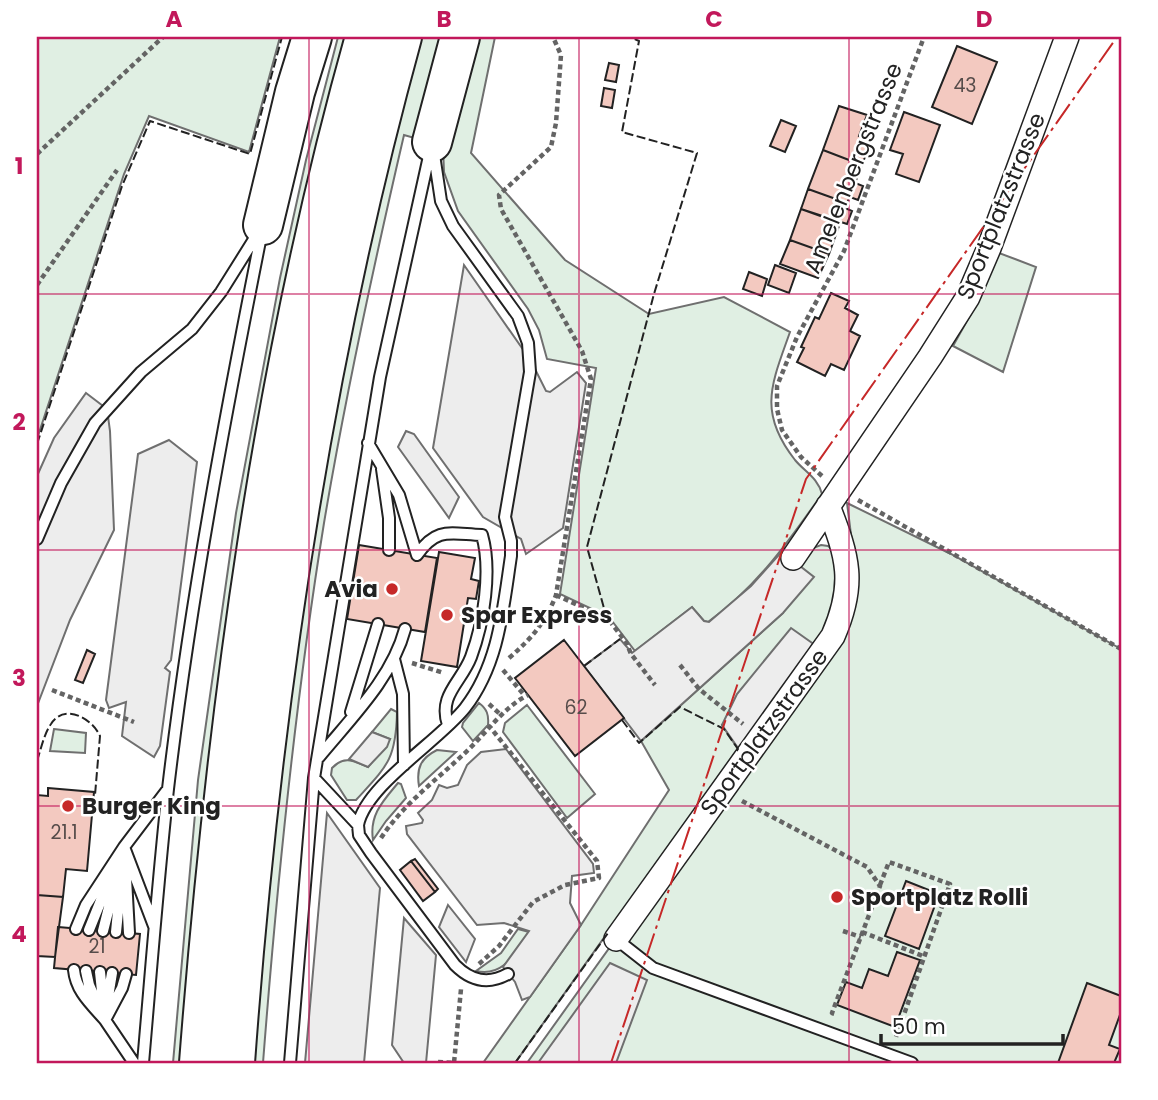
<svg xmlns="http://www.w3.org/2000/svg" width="1158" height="1100" viewBox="0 0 1158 1100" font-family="Poppins,sans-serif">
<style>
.green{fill:#e0efe3;stroke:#6f6f6f;stroke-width:2}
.parking{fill:#ededed;stroke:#6f6f6f;stroke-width:2}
.building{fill:#f3c9c0;stroke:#222;stroke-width:2}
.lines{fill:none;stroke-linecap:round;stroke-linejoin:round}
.service-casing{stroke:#222;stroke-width:14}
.minor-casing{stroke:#222;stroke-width:26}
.motorway-casing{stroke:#222;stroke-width:42}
.path{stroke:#646464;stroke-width:4.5;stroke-dasharray:5 3.5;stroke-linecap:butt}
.service{stroke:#fff;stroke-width:10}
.minor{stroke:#fff;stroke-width:23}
.motorway{stroke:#fff;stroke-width:38}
.fence{stroke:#222;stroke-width:2;stroke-dasharray:9 3.5;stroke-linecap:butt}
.power{stroke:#c62828;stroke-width:2;stroke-dasharray:24 5 3.5 5;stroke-linecap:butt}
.grid{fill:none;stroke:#c2185b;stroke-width:2;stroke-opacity:0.55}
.poi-dot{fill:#c62828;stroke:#fff;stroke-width:2.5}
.labels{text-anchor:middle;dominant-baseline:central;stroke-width:5;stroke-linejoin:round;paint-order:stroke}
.number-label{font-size:19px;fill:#564c4a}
.street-label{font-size:23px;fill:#222;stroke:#fff}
.poi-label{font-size:23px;font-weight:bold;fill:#222;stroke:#fff;text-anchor:start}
.neatline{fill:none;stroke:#c2185b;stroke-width:2.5}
.grid-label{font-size:23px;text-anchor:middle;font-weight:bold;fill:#c2185b}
</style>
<rect width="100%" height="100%" fill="#fff"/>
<path class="green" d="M37,37h243l-31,115 -100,-36 -25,58 -87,265z
M338,37h157l-24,116 94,107 84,54 75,-17 66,35c-18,51 -33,80 5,128 10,12 23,18 27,34 -33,47 -66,94 -114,128l-4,-1 -12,-14 -57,44 -26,-34 -49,-23 36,-226 -49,-9 -8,-29 -11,-21 -70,-98 -14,-39 -1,-26 -39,-11c-30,129 -58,257 -80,388 -29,179 -47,359 -61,540h-90l25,-283 38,-267 44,-235 26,-118z
M999,253l37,14 -33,105 -50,-26 25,-45z
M847,503l104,51 170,95v414h-594l276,-386 53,-103z
M821,545l7,1 7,6 3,50 -22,44 -94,79 16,24 -223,314h-32l98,-138 88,-135 -28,-49 142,-128 17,-47 13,-18z
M479,703c8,6 10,12 9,22l-15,16 -11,-14 1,-4z
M527,705l68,89 -28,24 -64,-86 2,-9z
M391,709l6,3c-1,48 -10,54 -41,88h-9l-16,-25 1,-7c12,-13 22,-7 36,-1l22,-28 -18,-7z
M54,729l32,4 -1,20 -35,-2z
M437,750l19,2 -37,34c-3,-18 2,-28 18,-36z
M398,783l3,1 5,14 -20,23 -13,19c-4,-25 10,-39 25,-57z
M518,929l11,3c-15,21 -24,45 -53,39l25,-18z"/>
<path class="parking" d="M464,265l67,96 15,30 4,1 27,-20 9,11 -23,145 -37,26 -5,-15 -38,-22 -50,-69z
M86,393l21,16 3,22 4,99 -44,90 -33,86v-230l17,-38z
M406,431l8,3 45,63 -10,21 -51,-71z
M169,440l28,22 -26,198 -6,8 5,4 -10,74 -6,11 -32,-21 4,-34 -17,6 -3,-8 32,-246z
M785,548l15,18 14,11 -31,36 -142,128 -57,-75 36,-27 12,14 60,-46 12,14 5,1 42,-36z
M791,628l31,22 -77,108 -23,-33 15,-31z
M372,732l18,7 -3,8 -19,20 -19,-8z
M506,749l87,115 1,9 -22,3 -2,27 11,22 -51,72 -8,3 -7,-18 -12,-15 26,-36 -25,-8 -27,2 -70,-91 -1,-8 16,-3 1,-3 -5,-7 14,-13 7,-15 8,3 11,-3 9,-20 14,-13z
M327,813l53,75 -16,175h-59z
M448,905l27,34 -9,23 -27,-35z
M404,918l32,37 -10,108h-22l-12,-18z
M610,963l37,17 -31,83h-78z"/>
<path class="building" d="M957,46l40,16 -25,62 -40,-17z
M609,63l10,2 -3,17 -11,-2z
M604,88l11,2 -3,18 -11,-2z
M839,106l28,9 -8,21 12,5 -9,24 -39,-15z
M904,112l36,13 -21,57 -23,-8 7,-20 -13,-4z
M781,120l15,6 -11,26 -15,-6z
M823,150l39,15 -7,18 8,3 -5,14 -8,-3 -3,6 -39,-14z
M808,189l39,14 -2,5 7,3 -5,13 -46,-15z
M801,209l39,14 -11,31 -39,-14z
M790,240l39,14 -11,24 -38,-14z
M775,265l21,8 -7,20 -21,-8z
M749,272l18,7 -5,17 -19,-7z
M831,293l18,8 -4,7 13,7 -8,16 10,5 -16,34 -13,-6 -6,12 -28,-14 7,-14 -3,-1 14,-30 4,2z
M359,545l78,13 -12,74 -78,-13z
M439,552l36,6 -4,21 8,2 -3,18 -8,-1 -11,69 -36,-6z
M564,640l60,78 -49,38 -60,-78z
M87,650l8,4 -12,29 -8,-3z
M48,788l46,4 -7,79 -21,-2 -3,28 -26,-2v-100l11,1z
M415,859l23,30 -3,3 -24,-31z
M411,861l24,31 -12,9 -23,-31z
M906,881l33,13 -20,55 -34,-13z
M37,895l26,2 -8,60 -18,-1z
M58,927l82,7 -4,41 -82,-7z
M897,952l23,8 -25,67 -58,-22 9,-23 16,6 7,-19 19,7z
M1087,983l34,13v16l-12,33 11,4 -6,14h-56z"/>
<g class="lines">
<defs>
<path id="service" d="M368,443l31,52 18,60
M382,469l7,49v32
M37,539l24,-56 34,-60 46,-51 51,-43 29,-37 37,-59
M417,555c20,-29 34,-21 65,-20 10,35 2,87 -11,122 -10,26 -33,38 -23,68
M394,659l9,35 1,71
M351,712l27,-88
M319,757c32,-39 73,-79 86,-128
M314,778l44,47 1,10 12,18 84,112c16,16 33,20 53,9
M358,825c8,-40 81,-84 107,-117 34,-44 38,-99 46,-152v-15l-6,-24 25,-145 -2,-29 -10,-27 -65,-90 -12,-25 -8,-53
M124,847l30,79
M125,860l4,73
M76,929l10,-24 38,-58 44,-58
M89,930l21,-52
M103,931l19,-75
M116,932l5,-51
M616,939l37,29 259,95
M74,970c2,21 17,34 31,50
M86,971l3,14 10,23
M100,972l4,38
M126,974l-4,14 -17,32 29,43
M107,1003l5,-30
M143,1063c8,-91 15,-183 25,-274 22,-187 57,-373 94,-558
M290,1063l24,-285 66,-401 51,-230"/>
<path id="minor" d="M793,558l137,-201 38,-60 21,-49 78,-211
M616,939l217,-303c23,-52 15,-79 -5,-130"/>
<path id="motorway" d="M432,142l28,-105
M263,225l32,-133 17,-55
M199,1063c27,-345 72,-692 166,-1026
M235,1063c25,-346 75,-692 167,-1026"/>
</defs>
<use href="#service" class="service-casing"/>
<use href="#minor" class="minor-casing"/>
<use href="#motorway" class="motorway-casing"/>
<path class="path" d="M37,154l126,-117
M37,285l80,-115
M822,476l-21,-19 -19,-27 -5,-21v-23l20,-49 47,-86 80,-214
M858,500l263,149
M556,595l52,24 18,23 5,12 24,31
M509,658c22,-19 37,-36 47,-63l35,-216 -9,-28 -81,-142 -2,-14 52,-48 5,-24 5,-68 -8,-18
M412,663l32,10
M680,665l19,24 44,35
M503,670l22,26
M52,690l82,32
M489,704l12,11
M742,801l125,66 13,19 -48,127 3,1
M381,838c23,-35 57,-59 87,-88 20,-19 36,-43 60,-55
M880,885l9,-23 61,22 -54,153
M843,931l18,6
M862,932l61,24
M479,964l20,-18 34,-44 32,-17 34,-7 -2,-17 -107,-134
M438,1062l16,1 7,-74"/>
<use href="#service" class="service"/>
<use href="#minor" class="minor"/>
<use href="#motorway" class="motorway"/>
<path class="fence" d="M37,444l85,-258 28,-65 100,33 32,-117
M607,619l-20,-72 67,-253 43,-141 -75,-21 17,-91 -9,-4
M584,666l36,-27
M622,720l17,23 41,-36 44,22 14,20 -3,4
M37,761c4,-12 7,-27 14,-37 13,-21 41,-6 49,12l-5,59
M515,1063l93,-130"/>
<path class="power" d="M611,1063l195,-584 311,-442"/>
</g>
<path class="grid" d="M309,37v1026M579,37v1026M849,37v1026M37,294h1084M37,550h1084M37,806h1084"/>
<g class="poi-dot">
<circle cx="392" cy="589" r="7"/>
<circle cx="447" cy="615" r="7"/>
<circle cx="68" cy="806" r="7"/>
<circle cx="837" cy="897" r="7"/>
</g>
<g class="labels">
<g class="number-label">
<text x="965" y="85">43</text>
<text x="576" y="707">62</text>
<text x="64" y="832">21.1</text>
<text x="97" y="946">21</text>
</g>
<g class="street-label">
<text transform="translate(853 168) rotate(-68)">Amelenbergstrasse</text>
<text transform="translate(1001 206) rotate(-68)">Sportplatzstrasse</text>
<text transform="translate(764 732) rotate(-54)">Sportplatzstrasse</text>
</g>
<g class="poi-label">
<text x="378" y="589" text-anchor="end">Avia</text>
<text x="461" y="615">Spar Express</text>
<text x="82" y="806">Burger King</text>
<text x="851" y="897">Sportplatz Rolli</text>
</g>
</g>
<rect width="1158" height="1100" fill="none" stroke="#ffffff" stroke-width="77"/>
<path d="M881 1034v10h182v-10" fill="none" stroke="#222222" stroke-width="3.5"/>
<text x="892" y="1034" font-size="21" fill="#222222" stroke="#ffffff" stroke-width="5" paint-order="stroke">50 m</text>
<rect x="38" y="38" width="1082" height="1024" class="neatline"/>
<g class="grid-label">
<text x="174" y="27">A</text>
<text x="444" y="27">B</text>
<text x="714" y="27">C</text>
<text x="984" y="27">D</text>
<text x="19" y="174">1</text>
<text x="19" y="430">2</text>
<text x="19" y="686">3</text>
<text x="19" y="942">4</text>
</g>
</svg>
